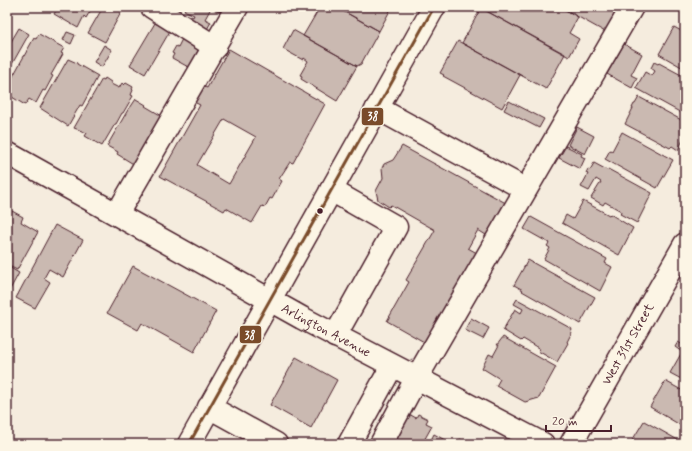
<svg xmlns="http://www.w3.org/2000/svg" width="692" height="451" viewBox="0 0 692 451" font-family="Mynerve,sans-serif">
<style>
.building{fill:#cab9b1;stroke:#4a1f2b;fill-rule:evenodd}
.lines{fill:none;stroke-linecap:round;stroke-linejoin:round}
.minor-casing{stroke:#4a1f2b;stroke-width:25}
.major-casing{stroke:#4a1f2b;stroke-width:25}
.minor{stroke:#fcf5e5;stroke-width:22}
.major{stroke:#fcf5e5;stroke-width:22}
.bus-1-casing{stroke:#fcf5e5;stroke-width:6}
.bus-1{stroke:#7a4b2a;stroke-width:3}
.bus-dot{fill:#4a1f2b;stroke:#fcf5e5;stroke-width:1.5}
.labels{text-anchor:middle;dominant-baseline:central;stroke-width:3.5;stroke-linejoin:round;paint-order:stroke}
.street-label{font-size:13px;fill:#4a1f2b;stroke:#fcf5e5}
.line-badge{stroke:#fcf5e5;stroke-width:1.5}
.badge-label{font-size:11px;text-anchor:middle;font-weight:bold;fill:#fff}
</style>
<rect width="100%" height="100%" fill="#f5ecde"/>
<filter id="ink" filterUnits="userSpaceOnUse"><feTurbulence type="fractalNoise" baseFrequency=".025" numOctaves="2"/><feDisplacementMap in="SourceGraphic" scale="8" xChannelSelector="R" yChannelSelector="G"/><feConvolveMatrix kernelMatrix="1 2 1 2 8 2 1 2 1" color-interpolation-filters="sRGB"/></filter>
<g filter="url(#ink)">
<path class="building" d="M58,7h33l1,1 -6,10 -2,-2 -6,12 -24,-14z
M103,7h21l-19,35 -17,-9z
M186,7h36l-3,5 -8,-4 -6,11 6,3 -6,11 -18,-11 4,-6 2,1 1,-2 -10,-5z
M320,7h16l43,24 -18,33 -4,2 -54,-30z
M336,7h56l-13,24z
M482,7h78l18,10 -9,16 10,6 -10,18 -88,-49z
M565,7h62l-18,27 -45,-25z
M481,8l84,46 -19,35 -84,-46z
M155,23l15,8 -25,43 -15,-9z
M674,27l11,6v36l-26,-15z
M19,28l10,6 -22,39v-29l2,1z
M293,30l64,36 -20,35 -36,-22 1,-3 -2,-1 8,-14 -4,-3 -1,2 -20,-11z
M67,32l8,3 -4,9 -8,-4z
M39,34l25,14 -3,5 2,1 -12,21 2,1 -8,15 -2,-1 -7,13 -7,-4 -4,6 -18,-11v-7l27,-49 2,1z
M182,39l18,11 -10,18 -18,-10 2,-4 -2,-1 4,-7 2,1z
M458,41l62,34 -18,33 -59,-32 1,-1 -4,-2z
M624,44l18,10 -11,21 6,3 -5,10 -25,-14z
M104,45l8,5 -10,17 -8,-5z
M229,49l96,55 -32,59 -3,-1 -11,17 3,2 -10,18 -2,-1 -5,9 -3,-1 -10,17 -26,-15 -2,3 -64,-35 40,-71 -10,-5 9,-16 8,4zM224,119l32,18 -27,47 -32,-19z
M68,59l9,4v1l21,12 -16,30 -2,-1 -12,21 -28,-18z
M654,62l4,2 1,-1 26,14v38l-49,-27 9,-16 7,4 3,-5 -4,-3z
M105,78l6,4v2l8,4 3,-5 2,2 2,-2 7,4 -1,2 1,1 -2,5 2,1 -10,17h-1l-6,11h-1l-13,22 -17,-10 2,-3 -13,-5 28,-49 2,1z
M639,97l46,25v14l-7,14 -6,-4 -2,2 -45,-24 8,-16h-1l2,-4h1z
M136,99l10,6 -1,1 17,10 -27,49 -18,-11 1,-2 -11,-6 22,-38h1z
M509,101l35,18 -5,9 -35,-18z
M577,127l17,9 -9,18 -17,-9z
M622,132l51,28 -16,28 -52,-29 5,-9 2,1z
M402,146l111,61 -19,33 -16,-10 -10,18 16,9 -51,90 -46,-26 22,-39 -3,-2 29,-50 -44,-25 -2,2 -11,-7 -2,-9 7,-13 -1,-10 2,-4 9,-4z
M566,146l16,8 -1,2 4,2 -5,11 -21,-11z
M594,163l13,7 1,-1 44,24 -15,30 -17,-9 1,-3 -16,-9 -2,3 -12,-7 10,-16 -5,-3 -7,12 -8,-4 7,-13 -2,-1 2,-4 2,1z
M583,201l26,14 1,-1 23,14 -14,27 -57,-32 4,-8 7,4z
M12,211l11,6 -2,5 17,10 -21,38 -10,-5v-45z
M531,217l76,42 -2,4 7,4 -12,24 -56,-32 6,-11 -3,-2 2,-3 -25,-14z
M55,225l28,15 -20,37 -14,-8 -5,9 6,4 -15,26 -19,-10z
M528,260l67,37 -15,27 -58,-33 1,-1 -9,-5z
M7,266l12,7 -12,22z
M133,266l83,45 -22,41 -52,-29 -4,7 -31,-17z
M517,299l55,30 -1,2 1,1 -5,10 1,1 -11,19 -19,-11 2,-2 -17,-10 -2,2 -18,-11 12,-21 6,4 2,-4 -9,-5z
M471,318l18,10 -6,11 -18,-9z
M503,337l53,30 -17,31 -14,4 -29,-16 4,-7 -18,-11 7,-14 4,2 6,-11h-2z
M678,342l7,4v35l-15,-8 12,-21 -7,-5z
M296,357l41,23 -26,48 -41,-23z
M665,381l20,11v36l-35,-21z
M409,414l7,4 2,-4 10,5 -2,4 6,3 -10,18h-17l-10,-5z
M644,421l41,23h-55z
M434,434l9,5 -3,5h-11z
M444,439l9,5h-12z
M460,439l9,5h-12z"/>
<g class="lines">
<defs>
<g id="minor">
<path d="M152,7l63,40"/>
<path d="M377,108l137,75"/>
<path d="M331,190l65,37 -61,109"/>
<path d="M117,214l120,-207"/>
<path d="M209,407l67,37"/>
<path d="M349,444l43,-78"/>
<path d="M381,444l35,-65 216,-372"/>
<path id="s1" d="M571,444l114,-200"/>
</g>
<g id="major">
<path id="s2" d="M7,153l295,165 241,126"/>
<path d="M189,444l245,-437"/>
</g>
</defs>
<use href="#minor" class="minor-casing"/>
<use href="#major" class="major-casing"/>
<use href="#minor" class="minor"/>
<use href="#major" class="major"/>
<defs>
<path id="bus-1" d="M189,444l245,-437"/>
</defs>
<use href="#bus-1" class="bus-1-casing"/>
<use href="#bus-1" class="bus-1"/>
</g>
</g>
<circle class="bus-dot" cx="320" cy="211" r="3.5"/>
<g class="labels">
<g class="street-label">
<text stroke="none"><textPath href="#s2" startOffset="365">Arlington Avenue</textPath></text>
<text stroke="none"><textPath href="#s1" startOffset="115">West 31st Street</textPath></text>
</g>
</g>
<g class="line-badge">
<rect x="361" y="107" width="23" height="19" rx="4" fill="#7a4b2a"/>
<rect x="239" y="325" width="23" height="19" rx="4" fill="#7a4b2a"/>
</g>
<g class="badge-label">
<text x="373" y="120">38</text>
<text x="250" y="339">38</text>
</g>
<rect width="692" height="451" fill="none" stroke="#fcf5e5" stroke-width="24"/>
<rect x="12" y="12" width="668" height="427" fill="none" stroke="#4a1f2b" stroke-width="1.5" filter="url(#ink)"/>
<path d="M546 425v6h65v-6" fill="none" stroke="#4a1f2b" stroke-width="2"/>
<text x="552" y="425" font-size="12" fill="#4a1f2b" stroke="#fcf5e5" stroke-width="3" paint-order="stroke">20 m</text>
</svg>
